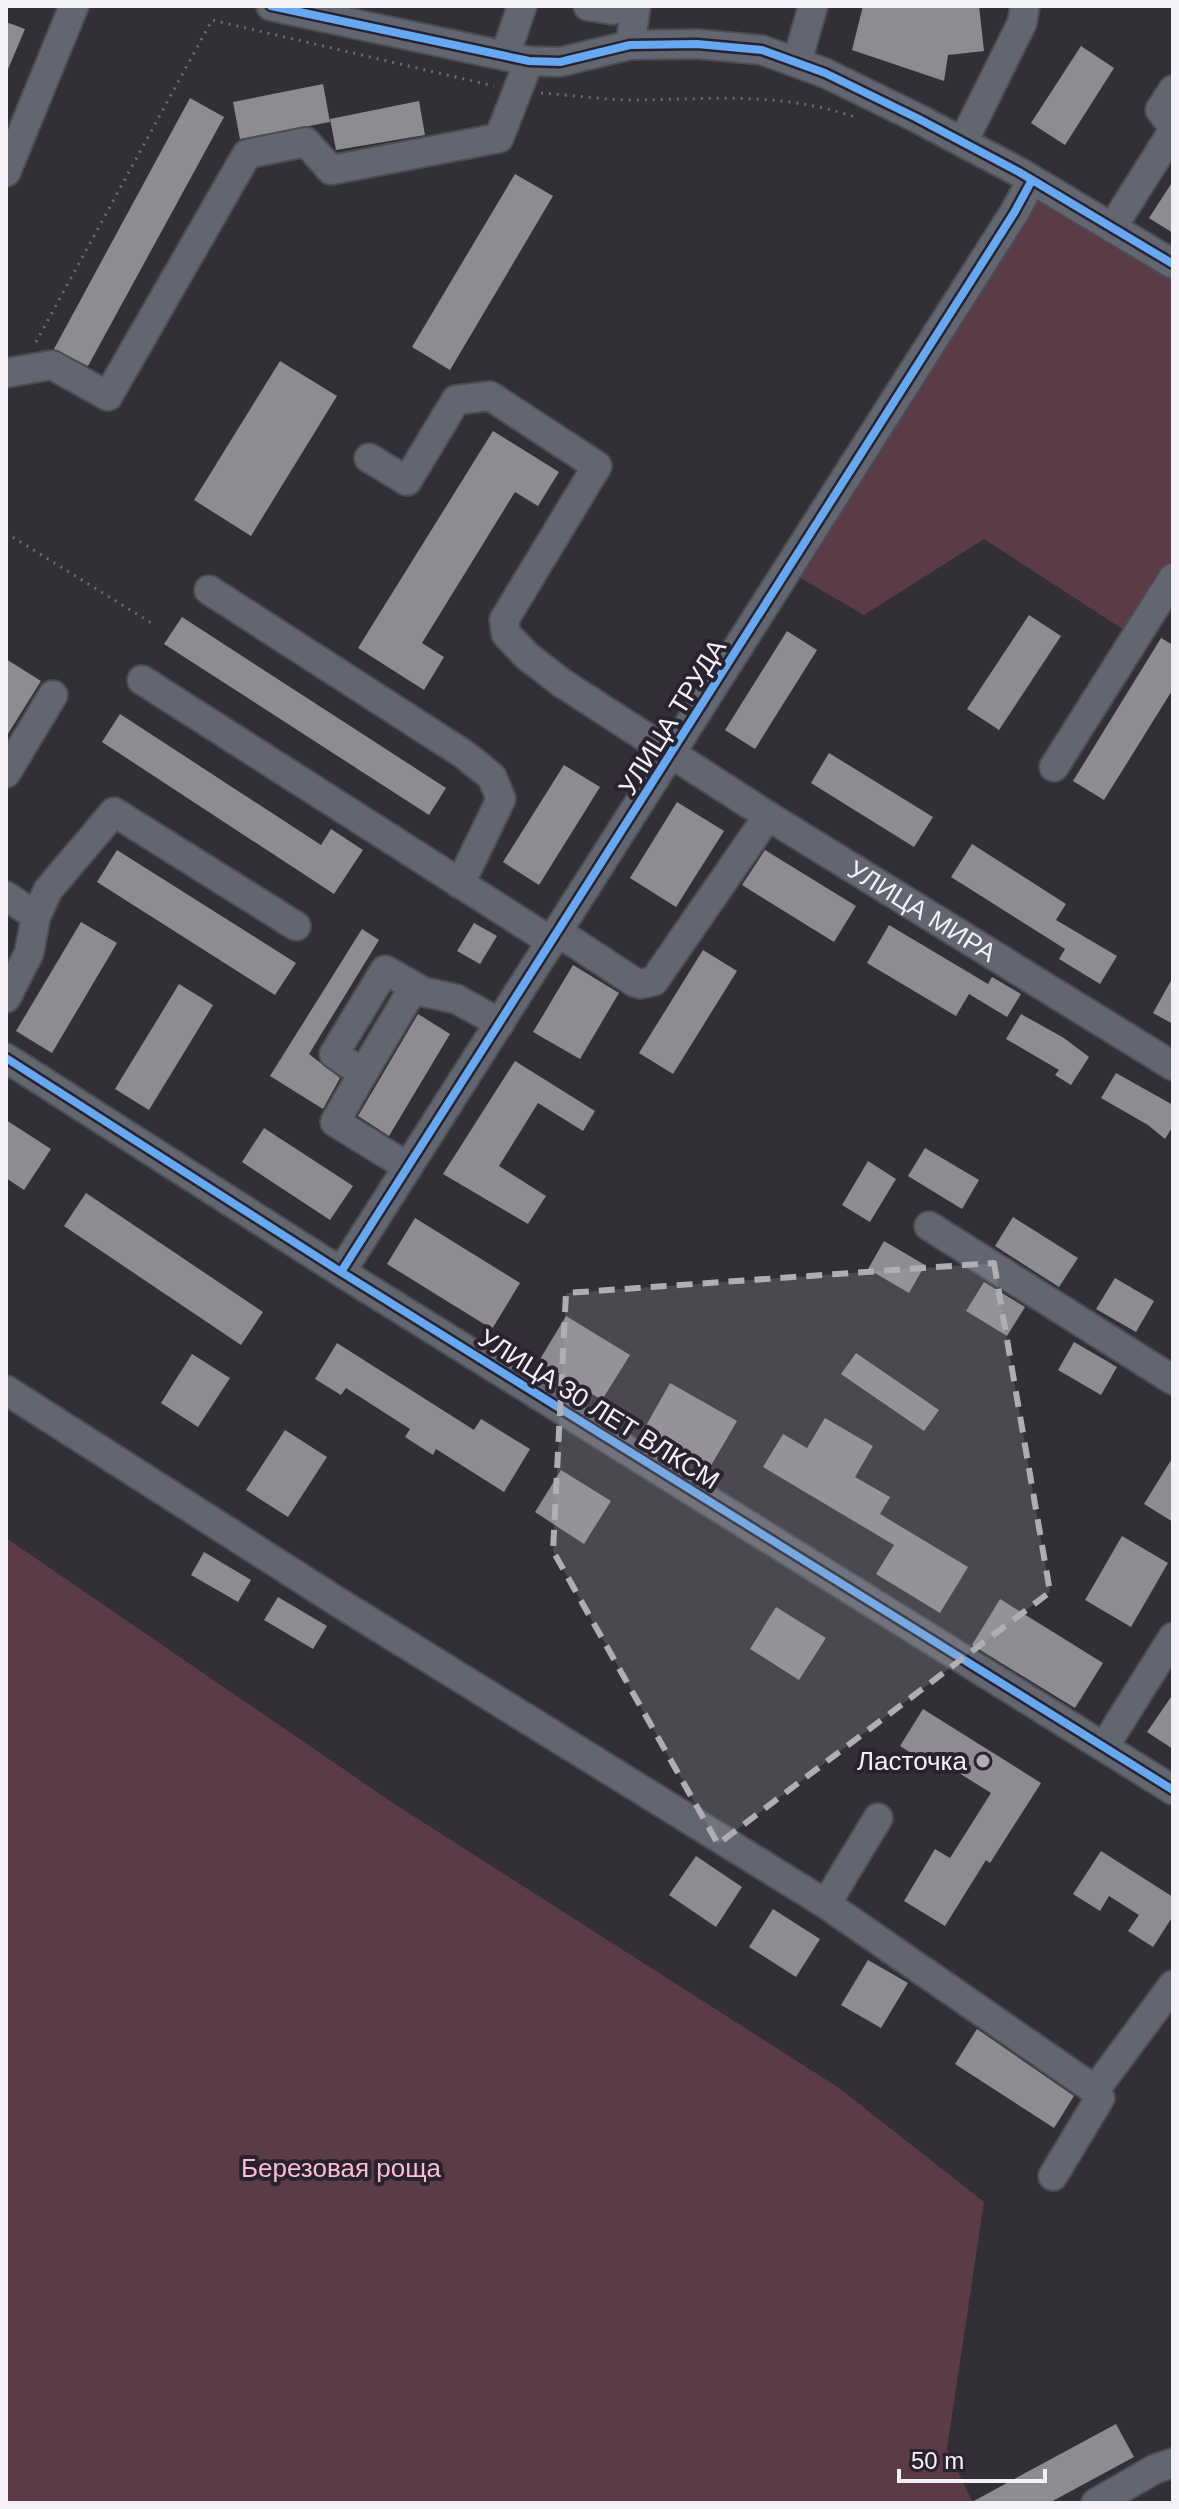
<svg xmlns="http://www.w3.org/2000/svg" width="1179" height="2509" viewBox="0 0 1179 2509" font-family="Helvetica,sans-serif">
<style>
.green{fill:#5a3b46}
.building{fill:#8f8c91}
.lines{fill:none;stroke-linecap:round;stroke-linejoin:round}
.minor-casing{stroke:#4d4c50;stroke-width:32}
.path{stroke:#6b6c74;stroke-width:3;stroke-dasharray:2 6;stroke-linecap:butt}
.minor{stroke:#626671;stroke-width:28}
.cycleway-casing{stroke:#28232f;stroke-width:13}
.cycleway{stroke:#66a8f1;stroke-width:8}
.marked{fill:#b0adb5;fill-opacity:0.2;stroke:#b0adb5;stroke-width:6;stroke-dasharray:16 10;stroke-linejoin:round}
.poi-dot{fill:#b0adb5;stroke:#28232f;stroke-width:3}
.labels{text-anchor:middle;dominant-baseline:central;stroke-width:8;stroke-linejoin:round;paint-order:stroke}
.street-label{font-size:26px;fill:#f4f1f9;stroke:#28232f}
.poi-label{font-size:26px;fill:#f4f1f9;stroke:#28232f;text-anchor:end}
.park-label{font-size:26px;fill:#fcbdcf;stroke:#28232f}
</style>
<rect width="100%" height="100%" fill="#323036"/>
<path class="green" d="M1036,197l137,82v279l-46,74 -143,-93 -120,76 -69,-40z
M6,1538l390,267 443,283 145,114 -37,247 26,54h-967z"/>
<path class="building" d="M863,6h116l5,45 -36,4 -4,26 -92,-31z
M6,22l19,7 -19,45z
M1081,46l33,22 -49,77 -34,-22z
M323,84l7,38 -90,17 -7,-37z
M190,98l34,19 -136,249 -34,-17z
M419,101l6,34 -89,15 -6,-31z
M515,174l38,22 -103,174 -38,-23z
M1173,181v52l-24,-15z
M280,361l57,35 -86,140 -57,-36z
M493,431l66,41 -21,34 -23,-14 -93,151 22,14 -20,33 -66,-42z
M1029,615l32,21 -62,94 -32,-21z
M182,617l264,171 -17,27 -265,-171z
M787,631l30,19 -62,99 -30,-19z
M1161,638l12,7v44l-69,111 -31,-19z
M6,659l35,22 -35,56z
M120,714l201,131 10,-16 32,21 -29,44 -232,-152z
M829,753l104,64 -19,30 -103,-64z
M564,765l36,22 -61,98 -36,-23z
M677,802l47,29 -48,76 -46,-29z
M972,844l94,60 -10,16 61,36 -17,28 -41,-25 6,-10 -114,-72z
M117,850l179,113 -21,32 -178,-113z
M765,850l91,56 -22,36 -92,-57z
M81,922l36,21 -65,110 -36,-22z
M474,923l23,13 -17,28 -23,-13z
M889,925l99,59 4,-7 29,17 -14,23 -38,-23 -13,22 -89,-53z
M362,929l17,11 -70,114 31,24 -17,31 -53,-33z
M703,950l34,21 -64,103 -34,-21z
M573,965l46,28 -39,66 -47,-27z
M1173,977v47l-20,-11z
M179,984l34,21 -64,105 -34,-21z
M418,1014l32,20 -61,102 -31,-20z
M1021,1014l43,24 25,19 -18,28 -16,-10 4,-5 -53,-31z
M515,1061l80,50 -12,20 -45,-28 -39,63 47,30 -18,28 -85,-50z
M1116,1073l57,32v21l-8,13 -17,-14 -47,-27z
M6,1120l45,29 -27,41 -18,-12z
M264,1128l89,58 -23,34 -88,-58z
M925,1148l54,32 -17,29 -54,-33z
M868,1161l28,18 -26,43 -28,-17z
M86,1193l177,119 -22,33 -177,-119z
M1013,1217l65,41 -19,29 -64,-41z
M415,1218l105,65 -28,46 -105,-65z
M884,1241l41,24 -16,28 -41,-24z
M1115,1278l39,23 -18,31 -40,-23z
M984,1282l41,25 -18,29 -41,-25z
M566,1316l64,39 -28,45 -63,-39z
M1074,1342l43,25 -16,28 -43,-25z
M337,1343l137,87 7,-11 49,30 -26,43 -68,-43 -3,6 -28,-18 5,-8 -64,-41 -5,7 -26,-16z
M856,1353l83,57 -15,21 -83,-57z
M192,1354l38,24 -32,49 -37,-24z
M670,1383l67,38 -28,48 -66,-38z
M825,1418l48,28 -18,31 35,20 -10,17 88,53 -28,46 -64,-39 18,-29 -131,-78 20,-33 24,14z
M285,1430l42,27 -39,60 -42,-27z
M1173,1457v65l-29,-18z
M561,1470l50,31 -27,43 -49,-32z
M1122,1536l46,27 -37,64 -46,-27z
M204,1552l47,28 -13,22 -47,-27z
M278,1597l49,29 -14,23 -49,-29z
M1000,1599l103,64 -28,45 -103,-63z
M776,1607l50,31 -27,42 -49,-31z
M1173,1694v55l-26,-17z
M923,1709l118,74 -51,80 -4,-3 -41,66 -41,-25 31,-52 15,9 41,-65 -59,-37 -4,8 -28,-18z
M1101,1851l72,46v19l-20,31 -25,-16 11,-16 -30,-19 -9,15 -27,-17z
M696,1856l46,31 -26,40 -47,-32z
M773,1909l47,30 -24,38 -47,-30z
M868,1960l40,23 -27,45 -40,-23z
M977,2029l97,67 -20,32 -99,-64z
M1116,2424l18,33 -85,46h-79z"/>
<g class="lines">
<defs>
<g id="minor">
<path d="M271,6l258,55 31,1 70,-17 67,-1 65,6 63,23 92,45 102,54 154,92"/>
<path d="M588,6l25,4"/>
<path d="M630,45l6,-39"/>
<path d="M505,56l17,-50"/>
<path d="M797,62l16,-56"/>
<path d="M1173,90l-13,20 13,16"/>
<path d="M963,142l59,-119 3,-17"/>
<path d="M6,172l68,-166"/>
<path d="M1112,228l61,-97"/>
<path d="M6,373l46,-8 56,31 139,-242 59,-12 25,28 168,-32 30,-77"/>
<path id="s1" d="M369,458l38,23 49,-81 34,-4 107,70 -93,154 2,14 21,22 35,27 206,133 405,250"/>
<path d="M209,590l256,165 27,22 9,22 -41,85"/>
<path d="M142,680l410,262"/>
<path d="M1054,767l119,-189"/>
<path d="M6,773l47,-78"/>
<path d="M6,896l30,20"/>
<path d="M558,932l76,50 7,2 13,-3 114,-165"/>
<path d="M6,998l23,-45 7,-37 12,-26 66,-78 182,114"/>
<path d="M6,1058l335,214 832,518"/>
<path d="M363,1073l51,-86"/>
<path d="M408,1167l-73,-45 28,-49 -29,-19 51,-84 39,22 32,7 44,24"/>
<path d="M929,1226l244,154"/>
<path d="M341,1272l673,-1059 18,-33"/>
<path d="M6,1390l332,212 488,302 269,186 78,-105"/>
<path d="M1104,1747l69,-110"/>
<path d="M826,1904l52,-86"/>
<path d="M1053,2176l47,-78 -5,-8"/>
<path d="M1096,2503l59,-34 18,-6"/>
</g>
</defs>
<use href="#minor" class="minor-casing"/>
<path class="path" d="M541,93c28,2 57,6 86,7 84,0 149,-10 231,18
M36,342l176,-322 282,66
M6,533l147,91"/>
<use href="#minor" class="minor"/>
<defs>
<path id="cycleway" d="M271,6l258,55 31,1 70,-17 67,-1 65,6 63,23 92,45 102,54 154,92
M6,1058l335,214 832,518
M341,1272l673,-1059 18,-33"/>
</defs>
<use href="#cycleway" class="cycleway-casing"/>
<use href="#cycleway" class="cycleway"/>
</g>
<path class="marked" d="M994,1263l56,329 -332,252 -165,-293 13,-258z"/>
<circle class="poi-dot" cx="983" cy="1761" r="8"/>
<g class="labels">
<g class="street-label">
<text transform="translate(672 717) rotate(-58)">УЛИЦА ТРУДА</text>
<text stroke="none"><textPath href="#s1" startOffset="996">УЛИЦА МИРА</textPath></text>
<text transform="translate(599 1409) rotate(32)">УЛИЦА 30 ЛЕТ ВЛКСМ</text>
</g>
<g class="poi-label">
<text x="967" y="1761">Ласточка</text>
</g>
<g class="park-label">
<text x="341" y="2168">Березовая роща</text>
</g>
</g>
<rect width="1179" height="2509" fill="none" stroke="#f4f1f9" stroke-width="16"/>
<path d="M899 2469v12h146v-12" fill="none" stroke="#f4f1f9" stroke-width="4"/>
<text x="911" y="2469" font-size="24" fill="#f4f1f9" stroke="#28232f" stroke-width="6" paint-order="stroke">50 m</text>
</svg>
